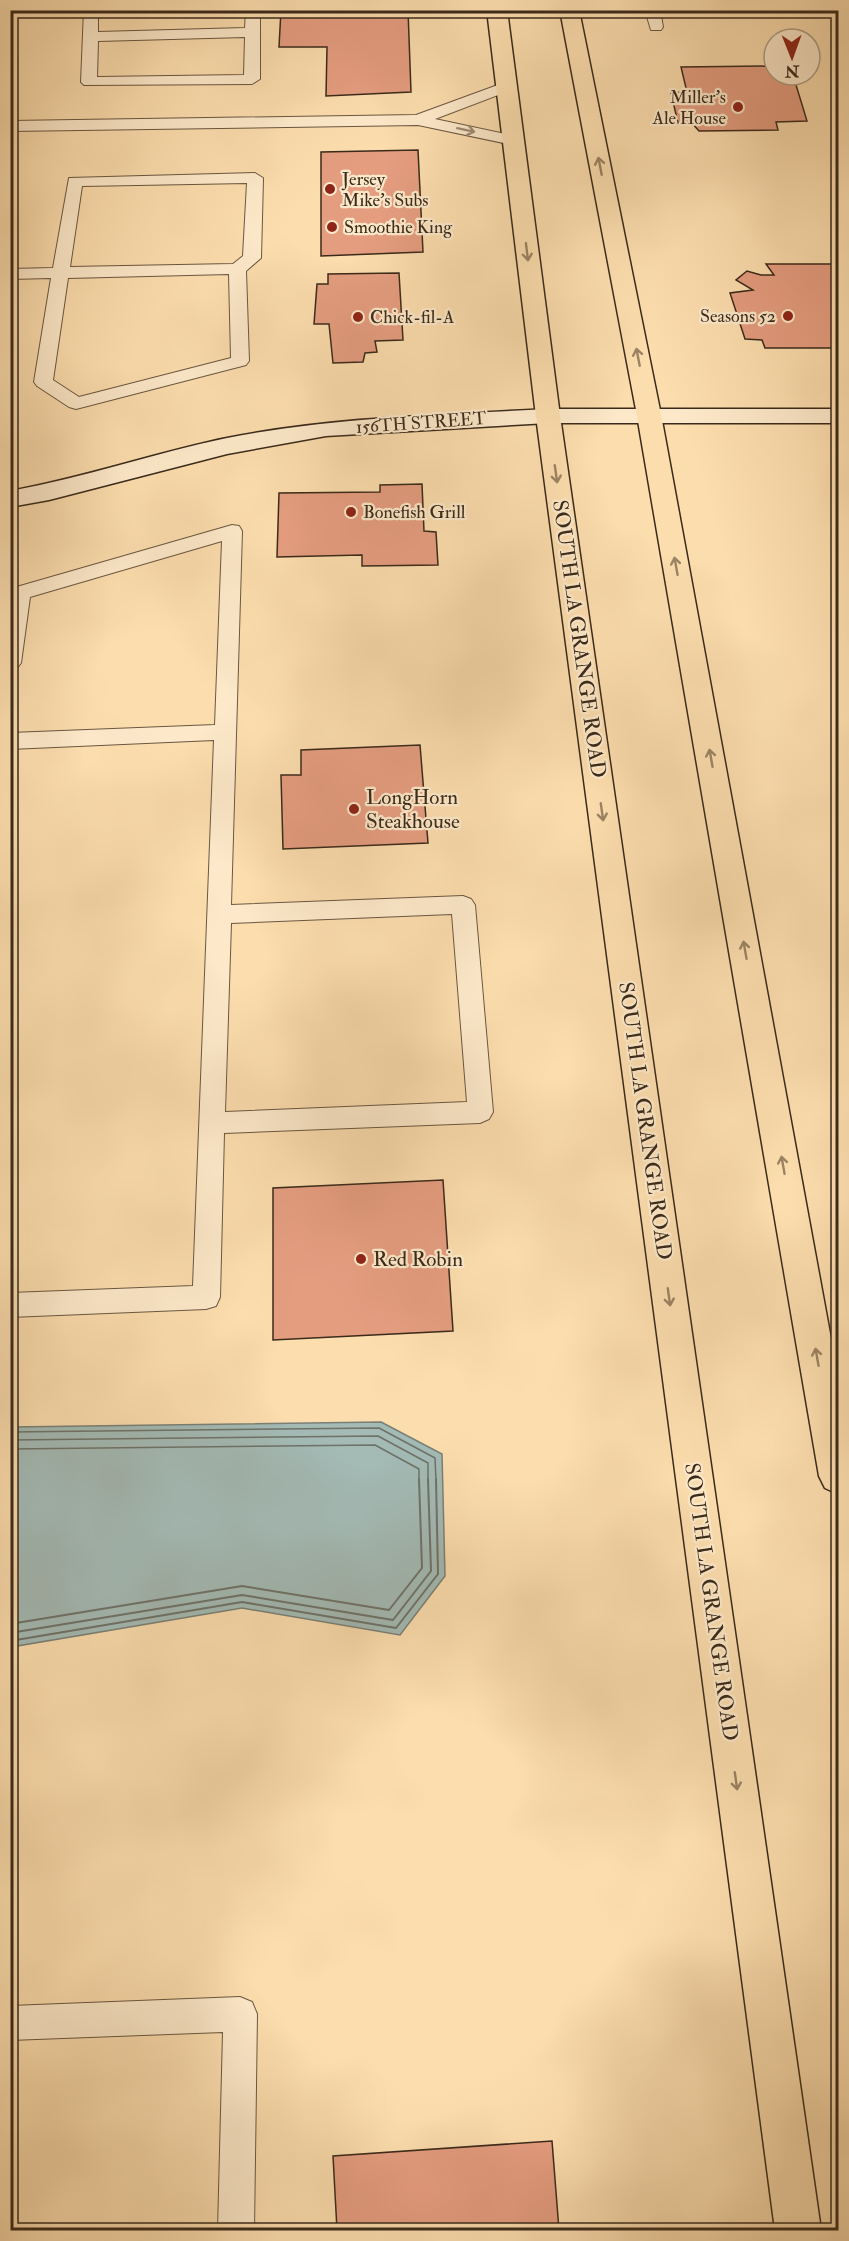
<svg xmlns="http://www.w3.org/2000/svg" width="849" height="2241" viewBox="0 0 849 2241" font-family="'IM FELL Double Pica',serif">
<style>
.water{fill:#a3bab5;stroke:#798077;stroke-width:1.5}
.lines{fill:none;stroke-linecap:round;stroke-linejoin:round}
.shore-far1{stroke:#6e7268;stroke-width:1.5}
.shore{stroke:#6e7268;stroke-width:2}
.building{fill:#e59d80;stroke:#3a2a1b;stroke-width:1.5}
.lane-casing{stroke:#6a5740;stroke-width:2}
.secondary-casing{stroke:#3a2a1b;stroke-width:3}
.highway-casing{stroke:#3a2a1b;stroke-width:3}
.lane{fill:#fde9ca;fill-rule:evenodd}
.secondary{fill:#fde9ca;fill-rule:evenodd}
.highway{fill:#fcddae;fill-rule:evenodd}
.oneway{stroke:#9c8a72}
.oneway2{stroke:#9b8464}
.poi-dot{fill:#8f2418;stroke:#fde9ca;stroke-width:2}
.labels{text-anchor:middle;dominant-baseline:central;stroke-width:4.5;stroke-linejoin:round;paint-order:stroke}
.far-poi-label{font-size:18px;fill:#3a2a1b;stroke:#fde9ca;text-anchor:start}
.far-street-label{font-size:18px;fill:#3a2a1b;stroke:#fde9ca}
.street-label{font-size:21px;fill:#3a2a1b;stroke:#fde9ca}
.poi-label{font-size:21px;fill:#3a2a1b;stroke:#fde9ca;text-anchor:start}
</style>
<rect width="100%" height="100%" fill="#fcddae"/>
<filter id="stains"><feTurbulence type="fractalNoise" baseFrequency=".00333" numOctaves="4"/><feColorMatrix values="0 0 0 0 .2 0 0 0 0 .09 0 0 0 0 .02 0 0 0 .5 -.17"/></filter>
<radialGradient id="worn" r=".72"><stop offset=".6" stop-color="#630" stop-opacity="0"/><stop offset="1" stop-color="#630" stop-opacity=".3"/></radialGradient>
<path class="water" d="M381,1422l61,32 3,122 -45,59 -158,-27 -231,39v-220z"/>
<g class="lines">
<path class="shore-far1" d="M10,1432l369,-4 56,30 1,22
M10,1440l368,-4 50,27v17
M10,1449l365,-4 44,24v11"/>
<path class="shore" d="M10,1624l232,-38 147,24 33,-42 -3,-89
M10,1633l232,-38 151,25 38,-49 -3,-92
M10,1641l232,-39 154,26 42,-54 -2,-95"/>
</g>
<path class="building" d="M281,10h127l3,82 -85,4 1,-49h-48z
M774,66v9h19l14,46 -31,1 2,8 -79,1 -8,-9 -13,1 -7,-30 16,-1 -6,-25z
M418,150l5,102 -102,4v-104z
M766,264h72v77h-4l-2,7h-67l-3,-8 -17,-1 -15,-46 23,-3 -17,-10 11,-9 14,4h13z
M399,273l4,67 -28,1 2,11 -12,1 -2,9 -30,1 -4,-39h-15l3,-40h11v-10z
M422,484l2,47 12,1 2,33 -76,1v-11l-85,2 2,-64 101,-1v-7z
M420,745l8,98 -145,6 -2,-74h20v-25z
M443,1180l10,151 -180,9v-152z
M552,2141l7,89h-222l-4,-74z"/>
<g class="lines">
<defs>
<path id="lane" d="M10,10h9l-9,5z
M84,10h14v22l147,-4 1,-18h14v69l-8,5 -168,1 -3,-3zM245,37l-1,38 -147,2 1,-36z
M645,10h15l3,17 -2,3h-10z
M506,82l8,5 -3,3 -76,29 84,18 2,3 -2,3 -6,2 -95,-20 -408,6v-10l406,-6z
M255,173l8,5 -2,80 -15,13 3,90 -3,4 -170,44 -7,-2 -32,-21 -3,-4 17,-104 -41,1v-10l43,-1 16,-90zM247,183l-4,73 -10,8 -163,3 12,-81zM229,274l2,84 -152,39 -26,-17 15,-102z
M232,525l7,1 3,5 -11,374 232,-9 8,3 4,6 18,207 -4,7 -9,4 -256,10 -4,164 -4,9 -10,3 -196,8v-24l183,-7 21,-546 -204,9v-16l205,-8 7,-184 -192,56 -9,66 -4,5 -7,2v-78l3,-4zM452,914l15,188 -242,10 6,-189z
M240,1997l12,5 5,12 -3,216h-36l5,-198 -213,8v-34z"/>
<path id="secondary" d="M548,409h290v14h-290l-222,13 -99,18 -178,46 -39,7v-16c74,-13 144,-38 217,-53 106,-21 214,-23 321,-29z"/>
<path id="highway" d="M487,10h20l53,406 261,1814h-46l-239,-1814z
M560,10h19l82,405 177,962v117l-13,-6 -6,-12 -182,-1061z"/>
</defs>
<use href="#lane" class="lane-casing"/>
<use href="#secondary" class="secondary-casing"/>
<use href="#highway" class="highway-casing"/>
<use href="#lane" class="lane"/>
<use href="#secondary" class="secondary"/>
<use href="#highway" class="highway"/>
</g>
<defs><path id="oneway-shaft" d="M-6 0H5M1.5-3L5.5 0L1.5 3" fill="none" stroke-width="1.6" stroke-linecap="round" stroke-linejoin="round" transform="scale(1.5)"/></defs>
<use class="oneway" href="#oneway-shaft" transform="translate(466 130) rotate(12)"/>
<g class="oneway2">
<use href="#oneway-shaft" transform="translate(600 166) rotate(-101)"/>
<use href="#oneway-shaft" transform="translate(527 252) rotate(83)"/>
<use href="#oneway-shaft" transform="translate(638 357) rotate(-101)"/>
<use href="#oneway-shaft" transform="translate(556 474) rotate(82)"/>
<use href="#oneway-shaft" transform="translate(676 566) rotate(-100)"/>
<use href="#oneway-shaft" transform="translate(711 758) rotate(-100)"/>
<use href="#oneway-shaft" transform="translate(602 812) rotate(82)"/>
<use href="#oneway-shaft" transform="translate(745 950) rotate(-100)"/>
<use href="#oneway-shaft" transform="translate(783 1165) rotate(-100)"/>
<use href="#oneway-shaft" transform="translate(669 1297) rotate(82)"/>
<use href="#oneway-shaft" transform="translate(817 1357) rotate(-100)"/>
<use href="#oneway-shaft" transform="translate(736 1781) rotate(82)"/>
</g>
<g class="poi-dot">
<circle cx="738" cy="107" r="6"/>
<circle cx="330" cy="189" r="6"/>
<circle cx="332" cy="227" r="6"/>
<circle cx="788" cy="316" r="6"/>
<circle cx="358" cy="317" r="6"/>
<circle cx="351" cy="512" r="6"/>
<circle cx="354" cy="809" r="6"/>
<circle cx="361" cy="1259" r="6"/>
</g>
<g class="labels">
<g class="far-poi-label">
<text x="726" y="97" text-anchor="end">Miller's<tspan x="726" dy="21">Ale House</tspan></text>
<text x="342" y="179">Jersey<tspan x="342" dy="21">Mike's Subs</tspan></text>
<text x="344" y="227">Smoothie King</text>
<text x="776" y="316" text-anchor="end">Seasons 52</text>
<text x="370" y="317">Chick-fil-A</text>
<text x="363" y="512">Bonefish Grill</text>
</g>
<g class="far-street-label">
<text transform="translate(421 423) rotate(-4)">156TH STREET</text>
</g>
<g class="street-label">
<text transform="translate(579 639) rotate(82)">SOUTH LA GRANGE ROAD</text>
<text transform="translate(645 1121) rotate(82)">SOUTH LA GRANGE ROAD</text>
<text transform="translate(711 1602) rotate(82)">SOUTH LA GRANGE ROAD</text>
</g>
<g class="poi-label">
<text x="366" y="797">LongHorn<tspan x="366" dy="24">Steakhouse</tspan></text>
<text x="373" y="1259">Red Robin</text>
</g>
</g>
<rect width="849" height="2241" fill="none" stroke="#fcddae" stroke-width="36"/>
<rect x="12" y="12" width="825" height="2217" fill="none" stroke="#3a2a1b" stroke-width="3"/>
<rect x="18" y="18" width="813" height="2205" fill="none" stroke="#3a2a1b" stroke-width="1.5"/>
<g transform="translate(792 57) rotate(179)"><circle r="28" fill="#fde9ca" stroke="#af9d84" stroke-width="1.5"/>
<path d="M0-4.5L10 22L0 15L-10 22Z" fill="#8f2418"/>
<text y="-9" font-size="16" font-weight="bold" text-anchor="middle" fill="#3a2a1b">N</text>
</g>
<rect width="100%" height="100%" filter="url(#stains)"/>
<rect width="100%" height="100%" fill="url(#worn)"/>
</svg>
